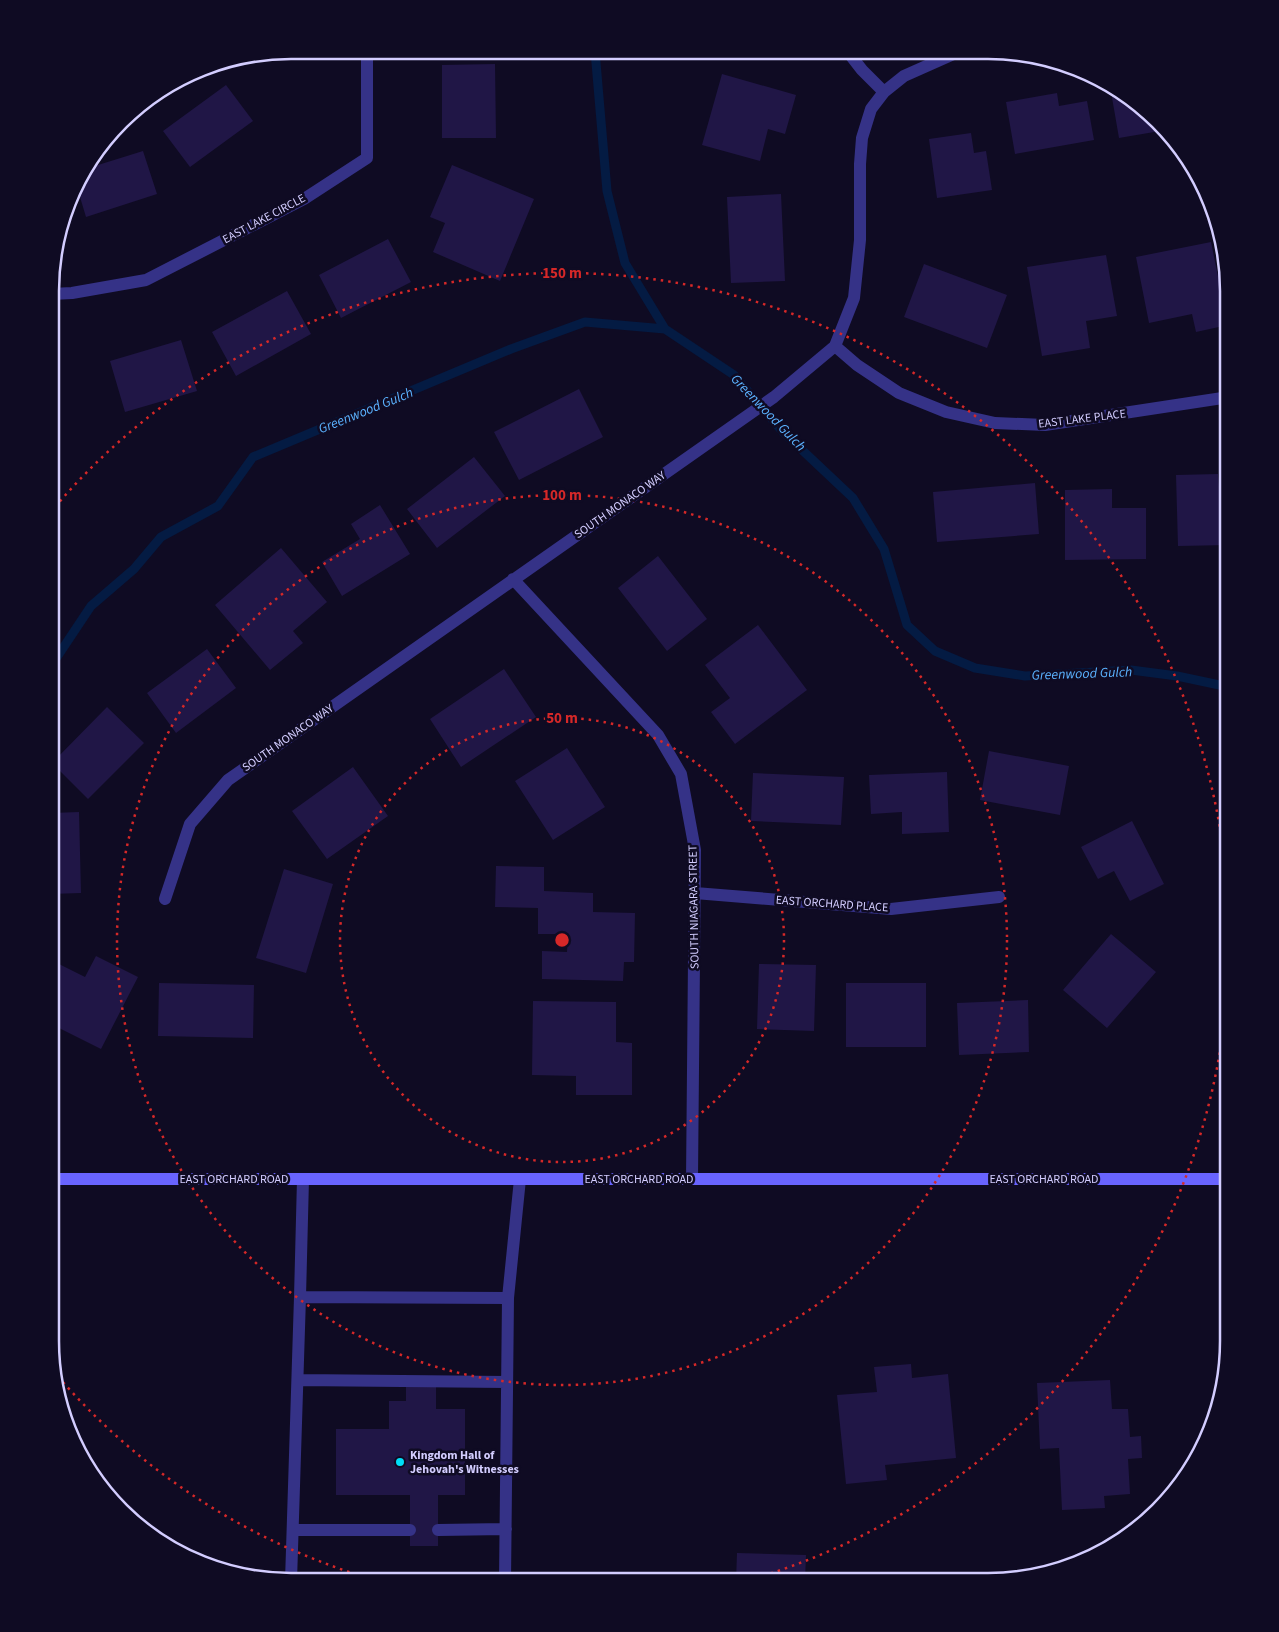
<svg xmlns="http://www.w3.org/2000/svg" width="1279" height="1632" viewBox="0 0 1279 1632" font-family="'Source Sans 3',sans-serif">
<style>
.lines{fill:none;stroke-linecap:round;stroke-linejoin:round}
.stream{stroke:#041b43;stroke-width:9}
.building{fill:#201646}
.service{stroke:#353287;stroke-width:12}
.minor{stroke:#353287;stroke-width:12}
.secondary{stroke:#6964ff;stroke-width:12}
.ring{fill:none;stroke:#d62828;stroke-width:2.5;stroke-dasharray:2.5 5}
.poi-dot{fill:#00def8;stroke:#0f0b23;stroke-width:2}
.labels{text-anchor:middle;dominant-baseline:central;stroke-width:5;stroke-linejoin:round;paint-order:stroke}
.street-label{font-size:12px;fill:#d3cdff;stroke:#0f0b23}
.poi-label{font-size:12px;font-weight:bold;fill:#d3cdff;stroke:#0f0b23;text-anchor:start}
.water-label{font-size:14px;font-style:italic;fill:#5bb2ff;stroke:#0f0b23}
.rim{fill:none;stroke:#d3cdff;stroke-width:2.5}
.centre{fill:#d62828;stroke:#0f0b23;stroke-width:2.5}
.ring-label{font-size:15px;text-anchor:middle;font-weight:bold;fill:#d62828;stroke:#0f0b23;stroke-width:5;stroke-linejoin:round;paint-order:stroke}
</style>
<rect width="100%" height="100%" fill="#0f0b23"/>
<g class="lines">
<path class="stream" d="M595,51l12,140 18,72 40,66
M51,666l40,-60 43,-37 27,-32 57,-31 35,-49 258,-108 74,-27 80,7 69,46 49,57 70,66 31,51 23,76 28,26 40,17 50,8 106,-6 46,6 52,11"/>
</g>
<path class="building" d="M273,53v5h-25v-1z
M495,64l1,74h-54v-73z
M722,74l74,21 -11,39 -17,-5 -8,32 -58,-16z
M226,85l27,36 -63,46 -27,-36z
M1110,86l12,5 38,40 -41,7z
M1057,93l2,13 28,-5 7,39 -79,14 -9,-52z
M971,133l3,20 12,-2 6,39 -55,8 -8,-59z
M143,151l14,43 -71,23 -9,-30 5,-17z
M452,165l82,34 -34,82 -67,-29 12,-29 -15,-6z
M781,194l4,87 -54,2 -4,-86z
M388,239l23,43 -70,36 -22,-43z
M1211,242l17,83 -32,7 -4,-18 -43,9 -13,-66z
M1106,255l11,61 -31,5 4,27 -48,8 -15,-89z
M924,264l83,31 -20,53 -83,-31z
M287,291l24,43 -75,42 -24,-44z
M181,340l16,51 -72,21 -15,-51z
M579,389l24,48 -84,43 -25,-48z
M474,457l31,39 -68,52 -30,-39z
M1218,474l1,12 10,-1v60l-51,1 -2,-71z
M52,477h6l-4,31h-2z
M1035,483l4,51 -102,8 -4,-50z
M1112,489v19h34v51l-81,1v-70z
M380,505l30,49 -68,42 -20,-34 38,-23 -9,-15z
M281,548l46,54 -34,29 10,12 -33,27 -55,-65z
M658,556l49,63 -40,32 -49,-63z
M758,625l49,65 -72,54 -24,-32 19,-14 -25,-33z
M207,649l29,39 -60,45 -29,-40z
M504,669l32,48 -75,50 -31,-48z
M107,707l37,36 -56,56 -36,-36z
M567,748l38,59 -52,33 -38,-59z
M989,751l80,15 -9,49 -80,-15z
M353,767l35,49 -61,43 -35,-48z
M947,772l2,60 -47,2v-22l-31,2 -2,-39z
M753,773l91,4 -3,48 -90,-4z
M79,812l2,81 -30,1v-81z
M1132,821l32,63 -34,17 -16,-30 -16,8 -17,-32z
M496,866l48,1v24l49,2v19l42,1 -1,49h-10l-1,19 -81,-2v-28l25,1 1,-18h-30v-26l-43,-1z
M284,869l49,15 -27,89 -50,-15z
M1111,934l45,38 -49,56 -44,-38z
M96,956l42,21 -37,72 -50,-25v-44l8,-16 26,13z
M759,964l57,1 -2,66 -57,-2z
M159,983l95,2 -1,53 -95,-2z
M846,983h80v64h-80z
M1028,1000l1,52 -70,3 -2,-52z
M533,1001l83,1v40l16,1v52h-56v-19l-44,-1z
M911,1364l1,14 36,-4 8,84 -71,7 2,15 -41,4 -9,-89 40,-3 -3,-25z
M1110,1380l2,29h16l2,28 11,-1 1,22 -14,1 2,35 -26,2 1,12 -43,2 -3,-62 -19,1 -3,-66z
M406,1386h30v23h29v86h-27v51h-28v-51h-74v-66h53v-28h17z
M737,1553l69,2 -1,26h-69z"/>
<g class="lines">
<path class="service" d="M303,1179l-3,118 208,1 12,-119
M298,1380l209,2
M293,1530h117
M438,1530l68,-1
M291,1581l9,-284
M505,1581l3,-283"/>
<path class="minor" d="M848,52l14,18 22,22
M52,294l20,-1 74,-13 158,-81 63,-41v-108
M835,346l22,19 42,28 47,19 49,11 50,2 184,-28
M513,579l145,156 23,39 14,76 -3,329
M695,893l196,16 108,-12
M165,899l25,-75 38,-44 546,-383 61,-51 19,-48 6,-58v-76l2,-26 9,-29 13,-17 20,-16 54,-24"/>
<path class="secondary" d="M50,1179h1179"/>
</g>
<g class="ring">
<circle cx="562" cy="940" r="222"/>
<circle cx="562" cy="940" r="445"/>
<path d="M1229 963A667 667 0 0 1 746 1581M378 1581A667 667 0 0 1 55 1373M55 507A667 667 0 0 1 1229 917"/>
</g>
<circle class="poi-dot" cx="400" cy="1462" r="5"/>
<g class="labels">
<g class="street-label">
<text transform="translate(264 219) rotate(-28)">EAST LAKE CIRCLE</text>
<text transform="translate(1082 419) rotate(-7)">EAST LAKE PLACE</text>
<text transform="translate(620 505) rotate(-35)">SOUTH MONACO WAY</text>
<text transform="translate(288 738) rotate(-35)">SOUTH MONACO WAY</text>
<text transform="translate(832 904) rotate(4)">EAST ORCHARD PLACE</text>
<text transform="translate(694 907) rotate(-91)">SOUTH NIAGARA STREET</text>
<text x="234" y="1179">EAST ORCHARD ROAD</text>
<text x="639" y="1179">EAST ORCHARD ROAD</text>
<text x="1044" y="1179">EAST ORCHARD ROAD</text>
</g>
<g class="poi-label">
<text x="410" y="1455">Kingdom Hall of<tspan x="410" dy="14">Jehovah's Witnesses</tspan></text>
</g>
<g class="water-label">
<text transform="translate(366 411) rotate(-22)">Greenwood Gulch</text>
<text transform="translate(768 413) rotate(46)">Greenwood Gulch</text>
<text transform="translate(1082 674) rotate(-2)">Greenwood Gulch</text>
</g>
</g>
<path d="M0 0H1279V1632H0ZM291 59H988A232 232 0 0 1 1220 291V1341A232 232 0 0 1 988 1573H291A232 232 0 0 1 59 1341V291A232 232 0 0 1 291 59Z" fill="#0f0b23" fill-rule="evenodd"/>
<path class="rim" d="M291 59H988A232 232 0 0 1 1220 291V1341A232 232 0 0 1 988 1573H291A232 232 0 0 1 59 1341V291A232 232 0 0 1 291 59Z"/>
<circle cx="562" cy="940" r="8" class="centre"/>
<g class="ring-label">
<text x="562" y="278">150 m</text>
<text x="562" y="500">100 m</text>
<text x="562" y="723">50 m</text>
</g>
</svg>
